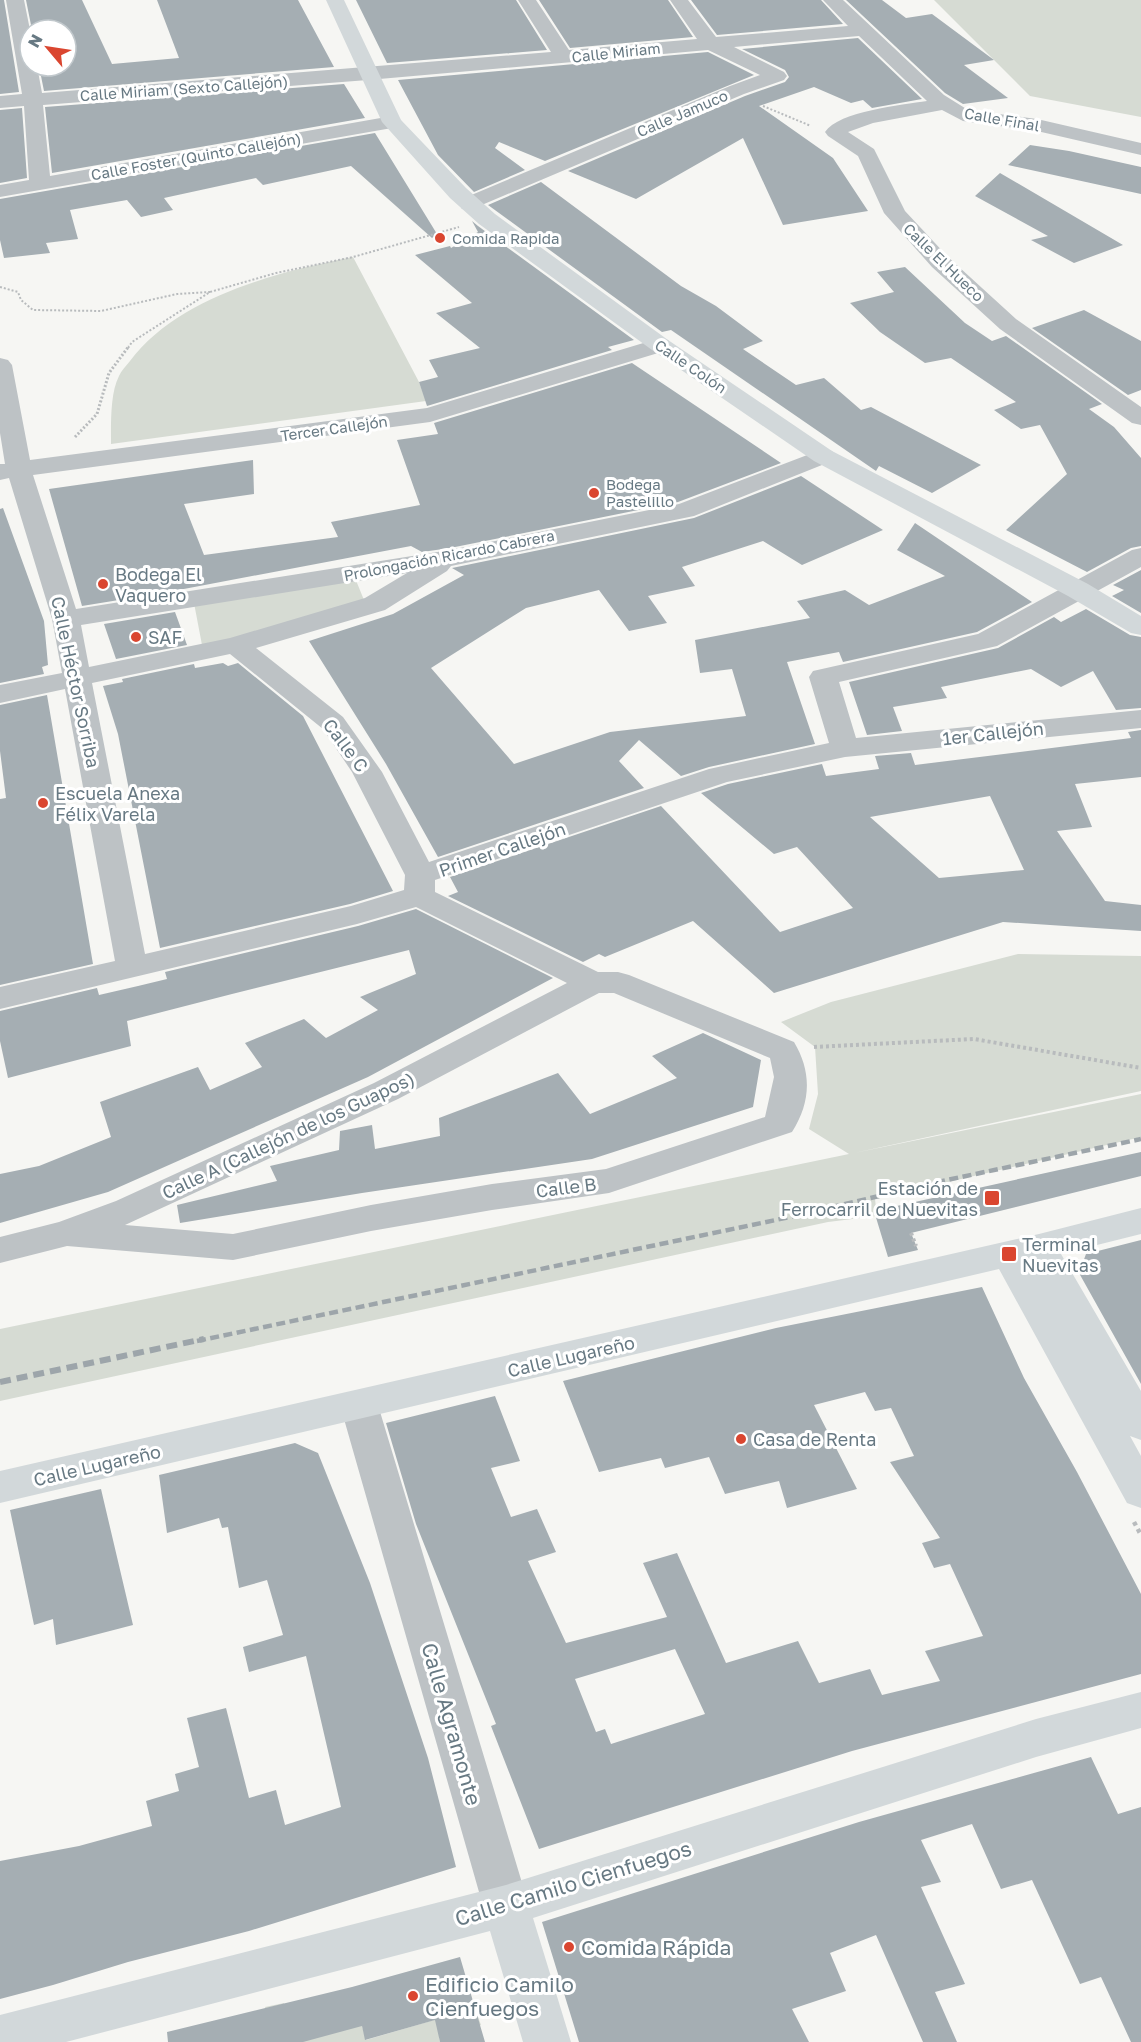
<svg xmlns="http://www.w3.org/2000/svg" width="1141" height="2042" viewBox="0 0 1141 2042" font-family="'Golos Text',sans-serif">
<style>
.green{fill:#d6dbd3}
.building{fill:#a5aeb3;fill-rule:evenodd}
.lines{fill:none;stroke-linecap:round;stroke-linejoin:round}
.path-far3{stroke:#b8bbbd;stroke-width:2;stroke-dasharray:2 2;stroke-linecap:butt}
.path-far2{stroke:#b8bbbd;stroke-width:3;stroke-dasharray:2 2;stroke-linecap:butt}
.path-far1{stroke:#b8bbbd;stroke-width:4;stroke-dasharray:3 3;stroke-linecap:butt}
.path{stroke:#b8bbbd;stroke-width:4.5;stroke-dasharray:4 4;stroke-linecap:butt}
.street{fill:#bdc2c5;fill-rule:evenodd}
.secondary{fill:#d2d8da;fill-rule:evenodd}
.rail-far1{stroke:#9da5aa;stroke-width:4.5;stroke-dasharray:9 4.5;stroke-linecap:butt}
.rail{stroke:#9da5aa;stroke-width:6;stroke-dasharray:11 6;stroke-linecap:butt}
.poi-dot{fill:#da4630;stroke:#fff;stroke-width:2}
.labels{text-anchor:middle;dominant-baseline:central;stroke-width:6;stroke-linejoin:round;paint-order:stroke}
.far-street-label{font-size:15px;fill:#677983;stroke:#fff}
.far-poi-label{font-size:15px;fill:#677983;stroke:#fff;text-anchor:start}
.poi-label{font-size:18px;fill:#677983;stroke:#fff;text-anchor:start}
.street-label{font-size:18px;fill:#677983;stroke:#fff}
.near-street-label{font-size:21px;fill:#677983;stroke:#fff}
.near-poi-label{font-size:21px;fill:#677983;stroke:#fff;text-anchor:start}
</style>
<rect width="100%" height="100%" fill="#f6f6f3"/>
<path class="green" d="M934,0h207v117l-111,-21z
M353,257l66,125 7,19 -315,43c0,-19 -1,-51 8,-68 2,-5 7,-10 11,-15 48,-64 147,-89 223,-104z
M355,578l9,22 -131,39 -31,6 -8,-42z
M1018,954l123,2v135l-287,62 287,-59v43l-266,62 2,17 -49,6 -828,179v-72l849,-175 -40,-25 9,-35 -3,-47 -34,-25 50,-20z
M284,2003l6,21 66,-19 10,35 109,-32 6,17 -42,12 1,5h-166l-9,-35z"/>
<path class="building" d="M0,0h4l15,92 -19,2z
M26,0h56l30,64 67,-6 -22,-58h141l36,67 -290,24 -5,-25h27v-36h-34z
M356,0h160l31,50 -160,13z
M539,0h129l25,37 -123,11z
M691,0h130l22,24 -126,11z
M846,0h36l24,18 26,-4 62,46 -30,5 44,33 -45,6 -18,-11z
M858,38l64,61 -50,9 -9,-8 -12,3 -37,-16 -55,19 74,52 35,53 -85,14 -40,-87 -107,61 -68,-28 177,-75 40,-14 4,-5 -4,-7 -43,-21z
M708,52l46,23 -209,86 -46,-19 -4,6 30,22 -51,22 -36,-37 -40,-75z
M344,84l21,34 -313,55 -7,-66z
M22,108l5,70 -27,5v-73z
M375,133l62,101 -5,4 -81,-72 -88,19 -7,-7 -92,20 9,12 -32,7 -14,-17 -57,10 8,29 -32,4 4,10 -46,5 -4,-18v-41z
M1030,145l39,6 72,16v27l-133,-29z
M1000,173l123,72 -49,18 -43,-23 17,-4 -73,-40z
M541,182l140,104 35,20 47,35 -20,8 53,36 28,-7 37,32 10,-3 110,58 -49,28 -53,-27 -3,5 -205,-141 -9,2 -174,-127z
M472,221l6,5 156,114 -26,7 4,3 -185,56 -8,-24 19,-5 -9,-17 51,-12 -44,-35 36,-10 -57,-48 35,-9 1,2 27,-16z
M905,267l60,56 27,18 14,-5 96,68 -13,5 25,18 27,31v88l-10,2 -44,24 -81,-42 61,-56 -27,-49 -19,4 -27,-19 22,-8 -65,-44 -26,5 -45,-31 -30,-29 44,-11 -17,-20z
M1084,310l57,31v49l-13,5 -96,-67z
M632,363l149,100 -103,39 -228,46 -28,4 -11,-6 -243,46 -86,14 -33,-117 204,-29 1,34 -70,10 20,51 134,-18 -7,-15 89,-17 -23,-65 41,-6 -4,-11z
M801,476l82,54 -81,35 -39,-24 -81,26 13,19 -47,10 19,27 -38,8 -30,-41 -73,18 -95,60 83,96 96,-32 136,-16 -14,-47 -32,4 -5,-33 115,-22 -13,-17 48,-11 24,15 76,-29 -48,-26 18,-27 117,79 -55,30 -134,30 -4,-10 -52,10 28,82 -106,23 -28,9 -42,-36 -20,21 25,27 -206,69 -52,-93 -77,-123 84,-27 71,-39 -12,-7 242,-50z
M3,508l41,113 4,44 -6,2 2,7 -44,9v-174z
M1141,570v43l-29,-17 12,-6 -11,-5z
M1086,609l44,26 11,2v71l-25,2 -23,-39 -32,16 -30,-18 -90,18 6,11 -54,9 9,24 -35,4 -18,-53 149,-34 56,-31 7,5z
M175,612l12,33 -71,14 -12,-35z
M223,663l5,3 10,-3 65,53 90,175 -43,13 -190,44 -42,-214 -15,-48 20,-4 -1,-3 72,-15 1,4z
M47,695l46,269 -93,21v-186l6,-1 -6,-47v-46z
M1141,730v47l-66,7 17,43 -35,4 48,70 36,4v26l-138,-9 -229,71 -81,-72 -88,36 -6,-3 -16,8 -135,-66 10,-4 -8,-15 211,-71 119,126 73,-24 -56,-61 -23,7 -73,-61 27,-9 94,-20 4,12 53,-7 -4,-13 36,-3 4,12 216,-27 -3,-6zM990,796l34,74 -85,8 -69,-61z
M416,909l137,69 -185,99 -154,68 -106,47 -108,31v-49l39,-8 72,-29 -11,-35 98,-35 12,23 52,-23 -17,-24 59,-24 22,19 52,-28 -18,-13 56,-23 -7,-24 -177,44 -105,27 4,25 -123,32 -8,-37v-30l97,-23 2,7 39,-9 29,-7 -2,-7 193,-46z
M703,1033l58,27 -8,47 -161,52 -230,34 -182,30 -3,-18 100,-24 -7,-15 69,-16 1,-19 32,-6 3,24 65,-13 -1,-18 119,-45 32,41 87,-36 -25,-22z
M1141,1152v24l-230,57 7,17 -30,7 -14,-46z
M1141,1240v144l-62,-111 7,-19z
M982,1287l42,91 53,94 64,122v80l-289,77 -313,98 -48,-123 5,-2 -80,-200 -30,-101 109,-27 25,65 -29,7 20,49 26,-8 19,43 -28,9 38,82 101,-26 -24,-54 34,-10 49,110 72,-22 21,42 51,-14 12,26 58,-14 -15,-30 58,-15 -33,-72 -16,4 -12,-25 18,-5 -50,-76 24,-6 -23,-48 -16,3 -10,-19 -51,13 43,84 -70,19 -8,-27 -54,13 -16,-37 -44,11 -4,-10 -62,14 -36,-91 213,-53zM675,1649l30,65 -94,30 -6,-15 -9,3 -21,-53z
M295,1443l23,10 52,130 58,175 28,109 -207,64 -121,31 -75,23 -53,14v-138l79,-15 73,-20 -6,-25 33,-10 -4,-17 24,-7 -12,-49 39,-10 23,90 27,-8 9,35 56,-18 -35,-151 -57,16 -6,-25 40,-12 -16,-55 -28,8 -11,-61 -6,1 -3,-10 -52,15 -8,-58z
M101,1489l32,136 -77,20 -3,-26 -19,6 -24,-115z
M1091,1757l27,57 23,-7v235h-10l-30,-65 -21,7 -48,-104 -31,9 -29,-65 -51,16 20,42 -20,5 44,97 -30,8 22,50h-34l-47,-107 -46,18 16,38 -54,18 17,33h-230l-37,-120 317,-100z
M460,1957l25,85h-45l-5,-22 -70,20 -3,-14 -59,16h-135l-1,-10 185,-45z"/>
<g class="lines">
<path class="path-far3" d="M763,106l48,20
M0,287l18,5 3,8 12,10 68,1 76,-17 33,-2
M128,348l4,-6 78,-50 66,-19 77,-16 106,-30"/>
<path class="path-far2" d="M75,437l22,-23 12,-41 20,-27"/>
<path class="path-far1" d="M814,1047l160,-8 167,29
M911,1233l5,13"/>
<path class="path" d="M1134,1522l7,13"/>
<path class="street" d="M6,0h18l6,30v36h7l5,27 509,-41 -33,-52h18l33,50 128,-11 -27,-39h18l28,37 132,-11 -25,-26h20l101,95 24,15 69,9 104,24v12l-104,-24 -74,-10 -21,-11 -69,13 -25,9 26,17 31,62 43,46 68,62 125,88v18l-9,-2 -132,-94 -68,-62 -48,-54 -26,-57 -30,-20 -3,-4c14,-21 77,-27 102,-31l-68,-65 -125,11 50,25 3,4 -3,4 -40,14 -274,116 -8,-1 -3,-5 3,-5 268,-113 30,-11 -52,-25 -340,30 -325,25 7,71 342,-60 7,2 3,4 -3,4 -7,2 -392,69v-12l29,-5 -5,-74 -24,2v-12l22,-2z
M660,338l8,2 4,5 -4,5 -238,72 -397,53 43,134 374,-59 229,-46 144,-55 9,2 3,5 -3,5 -138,55 -243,50 -4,5 -62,39 -129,38 87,69 39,55 47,90 280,-93 120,-26 -20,-66 4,-6 165,-37 154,-84 9,-2v19l-144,79 -158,36 17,56 285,-28v18l-296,29 -118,25 -292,98v12l163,80h20l11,3 165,67c18,30 17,60 -2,90l-183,61 -117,17 -121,21 -138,29 -166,-14 -67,17v-26l59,-15 57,-21 258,-118 193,-100 -151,-76 -59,17 -357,85v-22l115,-26 -50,-272 -65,14v-18l62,-12 -10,-54 -43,-141 -9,2v-16h5l-5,-31v-75l8,2 4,5 18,95 397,-52zM407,573l-42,25 -135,40 -141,29 -8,-42zM230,654l93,75 29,43 53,103 -1,15 -53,16 -206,48 -53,-271zM599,993h15l156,65 4,19 -9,40 -159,52 -114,15 -121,21 -138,29 -108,-9 273,-126z
M359,1390l14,5 5,10 151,501 -7,15 -16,6 -16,-6 -7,-15 -143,-501 5,-10z"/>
<path class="secondary" d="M326,0h18l57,120 65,68 29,26 173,126 164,111 256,133 53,32v19l-10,-2 -63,-37 -254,-135 -162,-111 -173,-126 -29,-26 -68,-76z
M1141,1208v26l-80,20 80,137v49l-11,-4 11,20v52l-14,-5 -128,-234 -999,234v-32l1039,-237z
M1141,1692v36l-105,29 -503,161 38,124h-48l-33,-111 -424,111h-66v-27l506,-130 530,-166z"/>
<path class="rail-far1" d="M197,1341l593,-124 157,-37 194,-41"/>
<path class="rail" d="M0,1382l204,-43"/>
</g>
<g class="poi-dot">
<circle cx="440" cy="238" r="6"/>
<circle cx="594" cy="493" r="6"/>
<circle cx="103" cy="584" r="6"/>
<circle cx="136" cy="637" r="6"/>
<circle cx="43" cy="803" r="6"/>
<rect x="984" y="1190" width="16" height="16" rx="3"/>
<rect x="1001" y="1246" width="16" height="16" rx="3"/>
<circle cx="741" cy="1439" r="6"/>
<circle cx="569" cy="1947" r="6"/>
<circle cx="413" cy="1996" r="6"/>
</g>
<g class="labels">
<g class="far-street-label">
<text transform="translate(616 52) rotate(-6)">Calle Miriam</text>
<text transform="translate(184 88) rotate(-4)">Calle Miriam (Sexto Callejón)</text>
<text transform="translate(682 113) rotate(-23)">Calle Jamuco</text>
<text transform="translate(1002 119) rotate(10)">Calle Final</text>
<text transform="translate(196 156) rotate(-10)">Calle Foster (Quinto Callejón)</text>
<text transform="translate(944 262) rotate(44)">Calle El Hueco</text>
<text transform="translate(691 366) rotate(34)">Calle Colón</text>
<text transform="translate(334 428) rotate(-8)">Tercer Callejón</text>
<text transform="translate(449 555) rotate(-11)">Prolongación Ricardo Cabrera</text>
</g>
<g class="far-poi-label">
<text x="452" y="238">Comida Rapida</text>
<text x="606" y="484">Bodega<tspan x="606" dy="17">Pastelillo</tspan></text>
</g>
<g class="poi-label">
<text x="115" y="574">Bodega El<tspan x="115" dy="21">Vaquero</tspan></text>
<text x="148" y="637">SAF</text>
<text x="55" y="793">Escuela Anexa<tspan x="55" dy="21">Félix Varela</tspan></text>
<text x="978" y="1188" text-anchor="end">Estación de<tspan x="978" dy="21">Ferrocarril de Nuevitas</tspan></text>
<text x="1022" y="1244">Terminal<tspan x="1022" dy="21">Nuevitas</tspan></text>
<text x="753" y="1439">Casa de Renta</text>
</g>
<g class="street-label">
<text transform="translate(76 682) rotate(78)">Calle Héctor Sorriba</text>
<text transform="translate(993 733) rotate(-6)">1er Callejón</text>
<text transform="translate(346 745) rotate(53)">Calle C</text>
<text transform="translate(502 849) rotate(-19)">Primer Callejón</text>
<text transform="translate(288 1135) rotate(-25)">Calle A (Callejón de los Guapos)</text>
<text transform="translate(566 1187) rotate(-7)">Calle B</text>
<text transform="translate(571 1356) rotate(-13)">Calle Lugareño</text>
<text transform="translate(97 1465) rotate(-13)">Calle Lugareño</text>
</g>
<g class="near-street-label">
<text transform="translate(452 1724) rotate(74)">Calle Agramonte</text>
<text transform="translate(573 1883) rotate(-17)">Calle Camilo Cienfuegos</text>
</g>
<g class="near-poi-label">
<text x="581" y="1947">Comida Rápida</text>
<text x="425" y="1984">Edificio Camilo<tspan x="425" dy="24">Cienfuegos</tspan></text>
</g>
</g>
<g transform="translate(48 48) rotate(299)"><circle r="28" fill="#ffffff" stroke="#c2c9cd" stroke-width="1.5"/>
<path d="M0-4.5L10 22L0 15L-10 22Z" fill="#da4630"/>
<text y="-9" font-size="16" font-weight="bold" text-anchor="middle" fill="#677983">N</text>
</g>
</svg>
